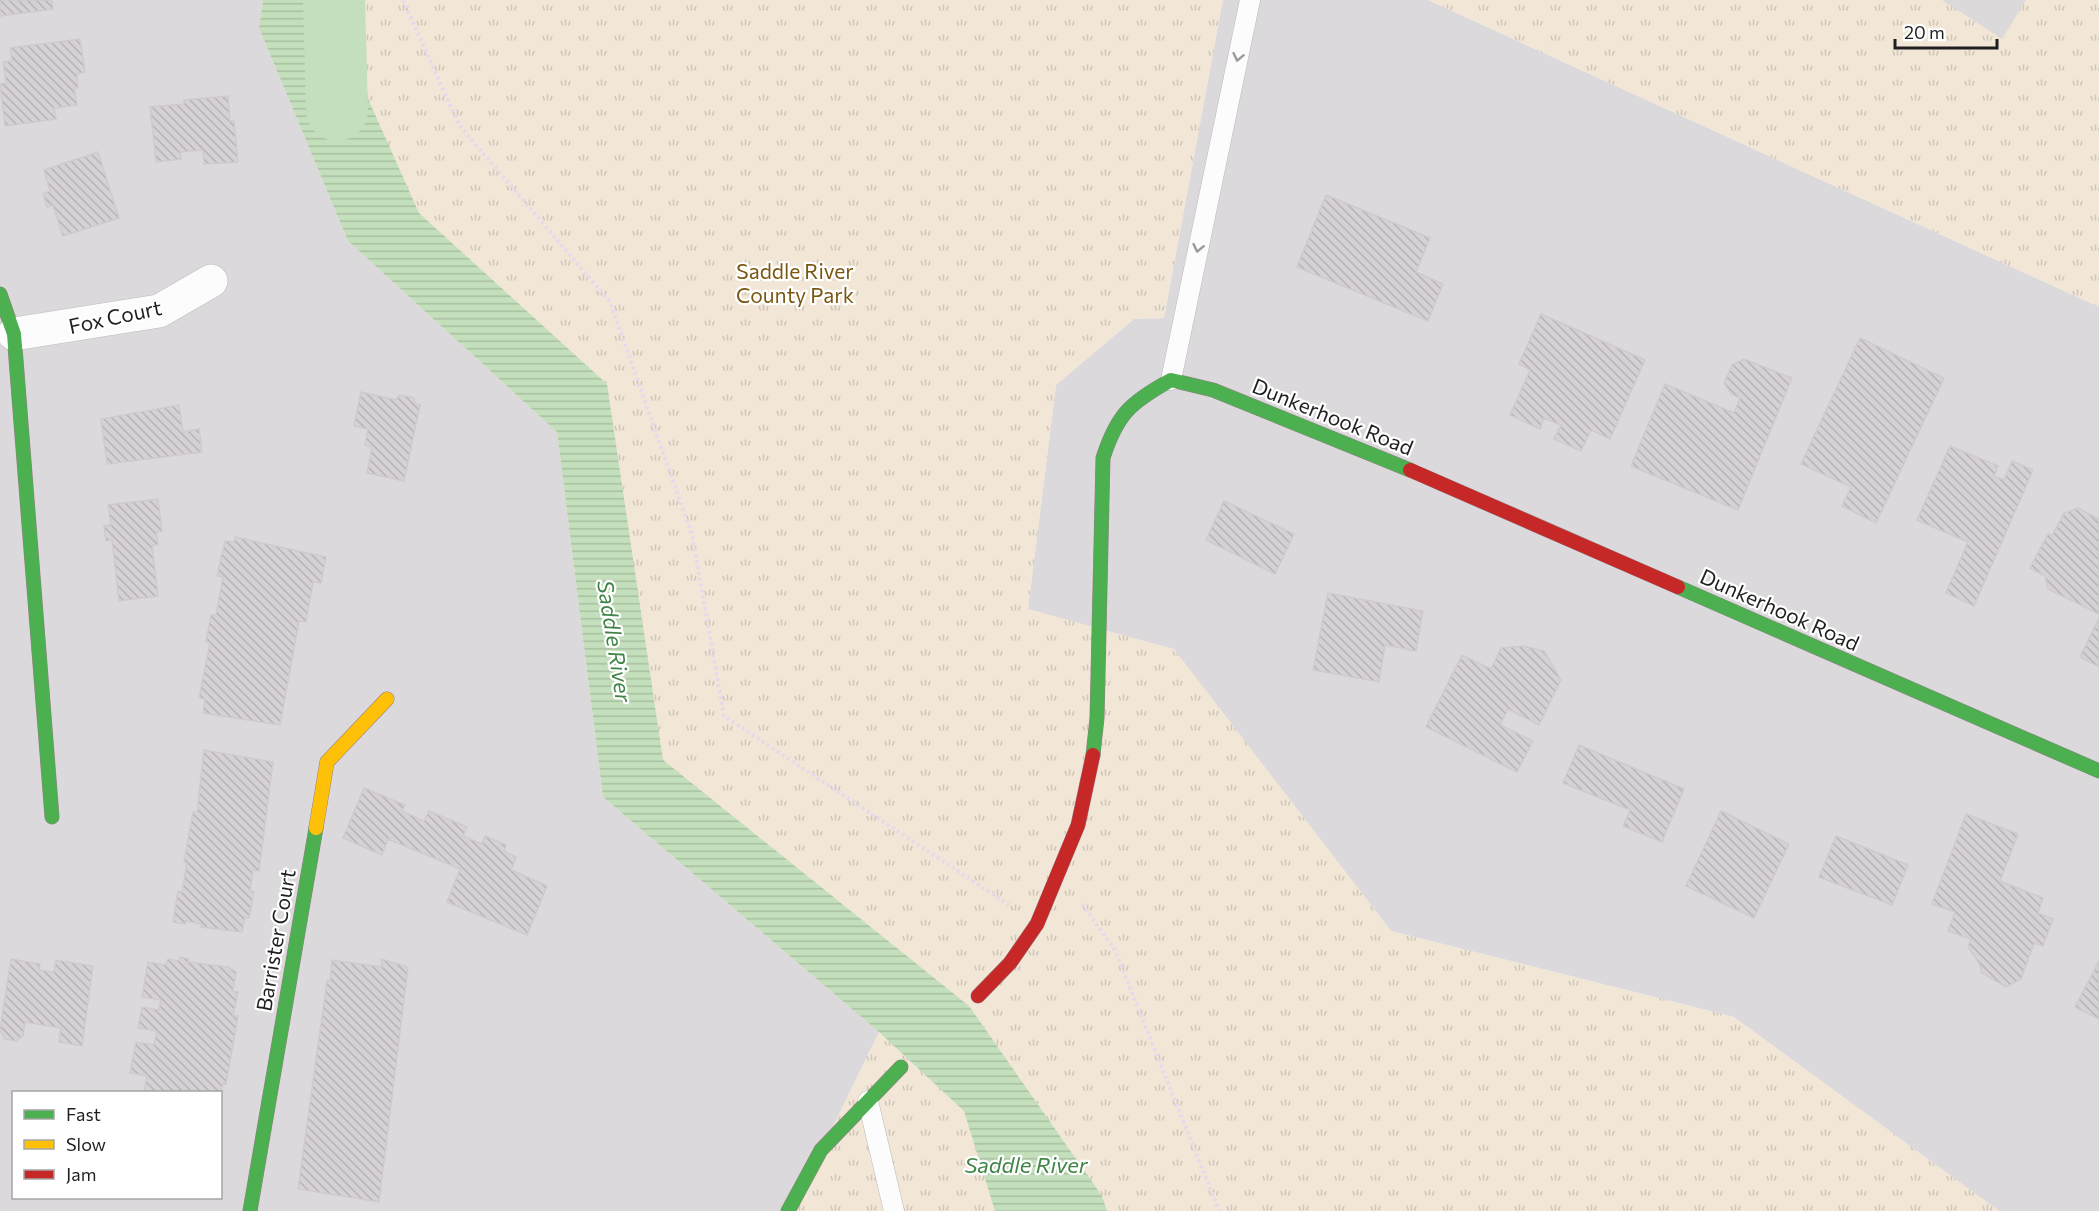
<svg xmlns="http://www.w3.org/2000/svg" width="2099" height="1211" viewBox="0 0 2099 1211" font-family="Commissioner,sans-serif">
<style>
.residential{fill:#dcd9dc;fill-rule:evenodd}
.park{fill:url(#park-tufts)}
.parking{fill:#dcd9db}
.water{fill:url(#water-rules)}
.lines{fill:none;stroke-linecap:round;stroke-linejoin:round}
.river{stroke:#c4dfbc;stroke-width:62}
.building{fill:url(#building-back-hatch);stroke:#d0cad0;stroke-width:1.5}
.lane-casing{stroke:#bdbbbd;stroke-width:21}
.street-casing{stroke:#bdbbbd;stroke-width:34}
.fast-casing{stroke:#978088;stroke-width:15}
.slow-casing{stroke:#978088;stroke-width:15}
.jam-casing{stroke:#978088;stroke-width:15}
.path{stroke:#e5daea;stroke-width:4;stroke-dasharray:3 3;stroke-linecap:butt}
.lane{stroke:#fcfcfc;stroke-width:20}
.street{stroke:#fcfcfc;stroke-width:33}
.fast{stroke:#4caf50;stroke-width:14}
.slow{stroke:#ffc107;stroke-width:14}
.jam{stroke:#c62828;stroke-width:14}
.oneway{stroke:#999}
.labels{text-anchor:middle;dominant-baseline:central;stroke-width:4.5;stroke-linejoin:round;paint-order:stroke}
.park-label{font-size:21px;fill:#7a5710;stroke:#fff}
.street-label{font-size:21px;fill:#1f1f1f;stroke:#fff}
.water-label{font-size:22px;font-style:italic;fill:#408446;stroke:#fff}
</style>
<defs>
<pattern id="park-tufts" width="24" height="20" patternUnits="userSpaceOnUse" patternTransform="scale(1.5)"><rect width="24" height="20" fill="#f2e7d7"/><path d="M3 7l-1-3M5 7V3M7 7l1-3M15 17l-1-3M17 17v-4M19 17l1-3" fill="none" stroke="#cfc6b8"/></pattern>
<pattern id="water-rules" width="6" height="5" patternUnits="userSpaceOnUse" patternTransform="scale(1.5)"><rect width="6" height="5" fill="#c4dfbc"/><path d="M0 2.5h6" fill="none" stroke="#a8bfa1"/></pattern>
<pattern id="building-back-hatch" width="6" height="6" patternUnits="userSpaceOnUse" patternTransform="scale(1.5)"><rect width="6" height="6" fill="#d6d1d5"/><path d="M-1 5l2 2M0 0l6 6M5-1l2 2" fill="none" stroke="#b7b3b6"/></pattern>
</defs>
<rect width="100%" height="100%" fill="#ede8ec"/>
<path class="residential" d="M0,0h263l-4,28 89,213 209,191 46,365 276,235 -87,179h-792zM14,1092h206v106h-206z
M1223,0h205l671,307v904h-100l-265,-194 -343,-86 -217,-281 -146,-41 28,-224 78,-66 30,-1z"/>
<path class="park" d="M263,0h960l-59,318 -30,1 -78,66 -28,224 146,40 217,282 343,86 265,194h-1207l87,-179 -276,-235 -46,-365 -209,-191 -89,-213z
M1428,0h671v307z"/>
<path class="parking" d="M1942,0h84l-24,39z"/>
<path class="water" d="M263,0h61l95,213 188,171 56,376 306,246 133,190 5,15h-112l-31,-100 -85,-79 -276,-235 -46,-365 -209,-191 -89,-213z"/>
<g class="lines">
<path class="river" d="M334,0l3,110"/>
</g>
<path class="building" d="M0,0h52l1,9 -53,7z
M80,39l5,33 -8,2 1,14h-4l3,17 -23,3 2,11 -51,7 -5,-42 6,-1 -3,-21 9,-1 -2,-13z
M228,96l2,25h4l4,41 -34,2 -1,-14 -23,2 1,7 -25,3 -6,-55 34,-3v-4z
M98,152l21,66 -56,18 -10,-31 -6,2 -4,-13 7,-3 -6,-21z
M1326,195l104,43 -14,34 27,12 -15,37 -131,-54z
M1541,314l104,46 -35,79 -19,-9 -10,21 -27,-12 7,-14 -17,-7 -4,11 -30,-14 20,-45 -11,-6z
M1860,338l84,40 -68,145 -34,-17 9,-19 -50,-23z
M1744,359l48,19 -54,132 -107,-44 34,-82 69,29 6,-15 -9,-4 -7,-11 8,-18z
M361,392l35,8 3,-5 15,3 1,6 5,1 -16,76 -37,-8 5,-26 -7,-2 3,-16 -14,-3z
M179,405l4,27 16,-3 3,23 -95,12 -6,-45z
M1950,446l48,20 -4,10 10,4 8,-19 21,9 -59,136 -28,-13 22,-51 -51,-22z
M158,499l4,32 -6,1 2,13h-6l6,51 -39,5 -7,-61 -6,1 -2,-15 7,-1 -3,-20z
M1224,501l70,33 -19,40 -69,-34z
M2078,508l21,11v95l-51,-25 -3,-13 -15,-8 18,-34 4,2 12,-23z
M235,537l91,20 -5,26 -8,-1 -7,40 -7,-1 -19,104 -77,-12 2,-14 -6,-1 11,-55 -4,-1 5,-27h5l7,-38 -6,-1 8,-35 9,1z
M1328,593l95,18 -7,40 -31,-6 -6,37 -66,-12z
M2099,618v49l-19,-10z
M1523,646l21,5 17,29 -22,45 -31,-16 -8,16 33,16 -16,31 -91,-45 36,-72 29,14 10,-21z
M1579,745l105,44 -22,53 -39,-16 7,-16 -67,-27z
M204,750l69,12 -14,109 -6,-1 -3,20 4,2 -5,26 -4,-1 -3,15 -41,-5 1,-3 -16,-3 -1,3 -12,-2 5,-31 4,1 5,-29 -3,-1 9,-50h4z
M364,788l41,17 -3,6 22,10 5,-10 38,16 -4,9 19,8 3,-8 21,9 -2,6 12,6 -5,13 36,16 -20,49 -80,-33 13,-33 -72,-30 -6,16 -39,-17z
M1721,811l68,33 -35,74 -68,-32z
M1966,814l52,20 -18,47 43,17 -5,15 15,6 -10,27 -9,-3 -13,36 -15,8 -24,-14 -3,-10 -11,-16 3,-8 -23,-8 7,-19 -23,-8z
M1836,836l72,29 -16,40 -73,-28z
M180,957l9,2 -1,3 40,5 8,5 -3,19 5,1 -5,24h5l-12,68 -3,-1 -3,15v-6h-76l3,-16 -17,-3 6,-31 18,3 3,-14 -19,-3 4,-21 17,3 2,-10 -19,-3 6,-35 18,3 2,-6 11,2z
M11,959l29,5 -1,6 15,2 2,-12 37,6 -11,80 -23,-4 2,-14 -36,-6 -2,14 -7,5 -11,-2 -5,-9z
M381,959l27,8 -29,235 -81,-13 29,-208h3l2,-21 50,7z
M2099,961v58l-24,-12z"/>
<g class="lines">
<defs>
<path id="lane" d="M1171,380l79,-380
M868,1101l26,110"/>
<path id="street" d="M14,334l145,-23 52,-30"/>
<path id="fast" d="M0,294l14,40 38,483
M1678,587l421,184
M1093,755l4,-37 6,-260c14,-44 28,-56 68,-78l42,10 197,80
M250,1211l66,-383
M788,1211l33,-61 80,-83"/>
<path id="slow" d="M316,828l11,-66 60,-63"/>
<path id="jam" d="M1410,470l268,117
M978,996l32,-33 27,-39 41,-99 15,-70"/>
</defs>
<use href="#lane" class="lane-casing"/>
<use href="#street" class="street-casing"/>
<use href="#fast" class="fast-casing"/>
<use href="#slow" class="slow-casing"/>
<use href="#jam" class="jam-casing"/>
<path class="path" d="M403,0l56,125 151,177 82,233 32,181 285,189
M1082,904l33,46 104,261"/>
<use href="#lane" class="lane"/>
<use href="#street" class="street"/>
<use href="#fast" class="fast"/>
<use href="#slow" class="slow"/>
<use href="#jam" class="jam"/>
</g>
<defs><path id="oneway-chevron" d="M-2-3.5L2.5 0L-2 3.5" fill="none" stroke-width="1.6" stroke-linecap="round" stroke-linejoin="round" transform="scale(1.5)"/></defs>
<g class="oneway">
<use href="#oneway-chevron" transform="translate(1238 57) rotate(102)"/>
<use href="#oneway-chevron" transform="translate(1198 248) rotate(102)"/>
</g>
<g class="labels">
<g class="park-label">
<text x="795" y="270">Saddle River<tspan x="795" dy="24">County Park</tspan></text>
</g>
<g class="street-label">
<text transform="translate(115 316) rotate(-12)">Fox Court</text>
<text transform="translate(1333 416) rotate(22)">Dunkerhook Road</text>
<text transform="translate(1780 609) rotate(24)">Dunkerhook Road</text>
<text transform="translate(275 940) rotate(-80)">Barrister Court</text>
</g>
<g class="water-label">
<text transform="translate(615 641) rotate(81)">Saddle River</text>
<text x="1026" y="1164">Saddle River</text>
</g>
</g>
<rect x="12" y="1091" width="210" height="108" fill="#ffffff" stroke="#a5a5a5" stroke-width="1.5"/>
<rect x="24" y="1110" width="30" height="9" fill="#4caf50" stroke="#a5a5a5" stroke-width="1.5"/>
<text x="66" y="1121" font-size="18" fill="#1f1f1f">Fast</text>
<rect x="24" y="1140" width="30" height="9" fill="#ffc107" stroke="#a5a5a5" stroke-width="1.5"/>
<text x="66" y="1151" font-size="18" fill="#1f1f1f">Slow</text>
<rect x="24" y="1170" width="30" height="9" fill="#c62828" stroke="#a5a5a5" stroke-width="1.5"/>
<text x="66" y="1181" font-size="18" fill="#1f1f1f">Jam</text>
<path d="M1895 39v9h102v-9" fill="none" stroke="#1f1f1f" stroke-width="3"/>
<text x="1904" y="39" font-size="18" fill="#1f1f1f" stroke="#ffffff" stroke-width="4.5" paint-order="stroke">20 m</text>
</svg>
